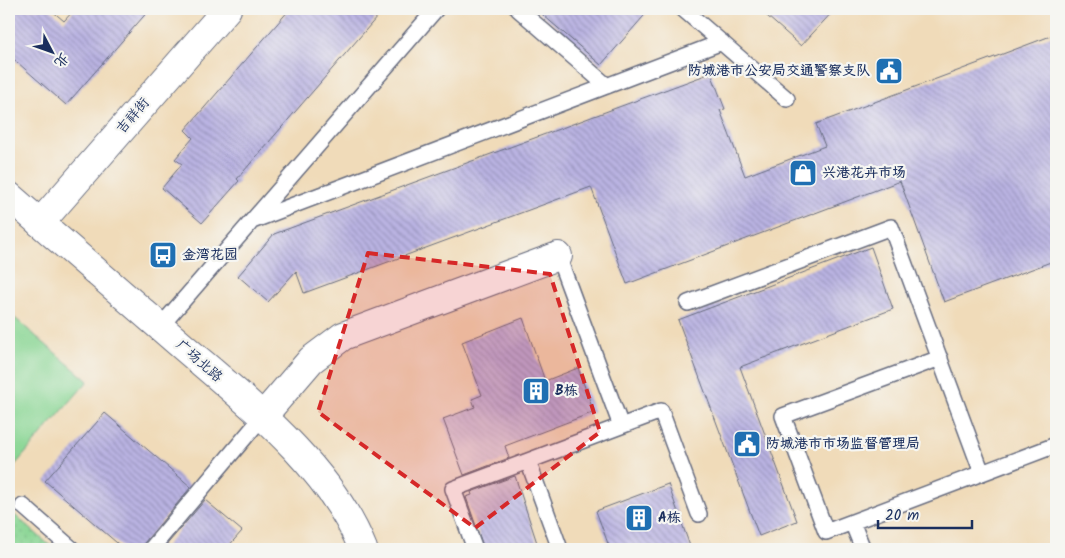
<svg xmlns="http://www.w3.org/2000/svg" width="1065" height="558" viewBox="0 0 1065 558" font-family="Kalam,'LXGW WenKai TC',sans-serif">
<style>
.grass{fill:#88d593;stroke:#528278}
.park{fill:url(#park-dots);stroke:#528278}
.building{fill:url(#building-back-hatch)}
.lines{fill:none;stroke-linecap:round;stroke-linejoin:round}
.service-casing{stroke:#666b7e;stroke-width:18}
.minor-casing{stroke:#666b7e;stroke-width:30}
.tertiary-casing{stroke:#666b7e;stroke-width:30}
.service{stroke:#fff;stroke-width:15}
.minor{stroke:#fff;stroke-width:28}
.tertiary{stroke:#fff;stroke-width:28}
.marked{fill:#d62828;fill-opacity:0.2;stroke:#d62828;stroke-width:4;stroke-dasharray:10 6;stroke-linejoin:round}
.labels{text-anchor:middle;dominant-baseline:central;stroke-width:4.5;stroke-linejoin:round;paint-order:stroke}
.poi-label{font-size:14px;font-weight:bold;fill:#1b2f5e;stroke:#f6f6f2;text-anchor:start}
.street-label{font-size:14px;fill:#1b2f5e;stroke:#f6f6f2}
</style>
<defs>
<pattern id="park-dots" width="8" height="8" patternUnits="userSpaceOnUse" patternTransform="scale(1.25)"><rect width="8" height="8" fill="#88d593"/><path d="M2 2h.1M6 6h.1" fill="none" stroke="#75b781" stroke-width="1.8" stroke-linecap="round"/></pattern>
<pattern id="building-back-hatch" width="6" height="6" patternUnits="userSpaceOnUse" patternTransform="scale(1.25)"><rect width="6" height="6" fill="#bab3e2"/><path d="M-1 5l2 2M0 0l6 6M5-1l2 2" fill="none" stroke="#9692ba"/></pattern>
</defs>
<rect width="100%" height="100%" fill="#f6f6f2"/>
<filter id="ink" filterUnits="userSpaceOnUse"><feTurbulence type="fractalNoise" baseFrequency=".02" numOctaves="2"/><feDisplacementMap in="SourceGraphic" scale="10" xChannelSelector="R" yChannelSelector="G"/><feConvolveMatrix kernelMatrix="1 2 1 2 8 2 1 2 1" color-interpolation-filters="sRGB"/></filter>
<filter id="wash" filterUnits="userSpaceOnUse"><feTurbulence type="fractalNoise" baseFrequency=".0096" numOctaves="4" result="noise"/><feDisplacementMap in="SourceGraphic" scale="20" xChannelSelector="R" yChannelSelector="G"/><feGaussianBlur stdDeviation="1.12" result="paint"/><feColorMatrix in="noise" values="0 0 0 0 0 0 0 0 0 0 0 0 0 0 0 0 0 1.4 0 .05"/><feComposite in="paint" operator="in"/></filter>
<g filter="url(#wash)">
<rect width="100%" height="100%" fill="#f0dbb9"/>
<path class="grass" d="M9,313l79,68 -79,91z"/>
<path class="park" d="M9,510l45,39h-45z"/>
<g id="blocks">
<path class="building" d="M9,9h41l14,12 11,-12h75l-84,96 -57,-50z
M290,9h94l-147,170 2,2 -37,42 -40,-35 20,-24 -7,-5 18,-21 -8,-8z
M536,9h114l-49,56z
M759,9h76l-34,37z
M1056,34v226l-112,42 -44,-121 -273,103 -36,-97 -287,106 -8,-22 -28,31 -30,-26 36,-42 437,-161 14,36 -5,1 25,66 80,-30 -9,-22z
M871,247l22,62 -153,58 57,154 -38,15 -81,-216z
M523,318l22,63 33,-13 16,44 -89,34 4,12 -45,17 -21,-56 32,-12 -3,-8 10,-4 -20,-53z
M105,413l86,74 -47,56 -2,6h-18l-79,-68z
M515,476l24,73h-55l-18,-52 6,-2 -1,-3z
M668,484l23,65h-81l-14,-38z
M205,500l37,31 -16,18h-63z"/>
</g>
</g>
<g filter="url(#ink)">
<use href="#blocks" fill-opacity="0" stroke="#666b7e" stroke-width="1"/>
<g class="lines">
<defs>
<path id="service" d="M518,9l89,77
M683,9l104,90
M252,221l470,-179
M558,256l63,170 -93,35 32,88
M688,303l203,-76 91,246
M160,327l276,-318
M940,358l-157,58 43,116 230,-87
M621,426l40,-15 38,103
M23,506l49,43
M852,522l11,27
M151,549l112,-133
M475,549l-22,-60 75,-28"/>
<path id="minor" d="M40,223l187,-214
M263,416l48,-56 32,-24 215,-80"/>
<path id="tertiary" d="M9,196c57,50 115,99 172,149 66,57 149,121 182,204"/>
</defs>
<use href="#service" class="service-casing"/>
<use href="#minor" class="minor-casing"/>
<use href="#tertiary" class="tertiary-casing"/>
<use href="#service" class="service"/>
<use href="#minor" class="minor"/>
<use href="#tertiary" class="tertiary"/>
</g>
</g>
<path class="marked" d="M368,253l182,21 50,158 -125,96 -157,-116z"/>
<defs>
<symbol id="civic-square" viewBox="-11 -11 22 22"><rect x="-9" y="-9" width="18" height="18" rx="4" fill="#1f6fb2" stroke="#f6f6f2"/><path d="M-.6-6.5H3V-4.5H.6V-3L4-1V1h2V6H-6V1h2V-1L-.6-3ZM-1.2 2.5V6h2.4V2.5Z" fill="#fff"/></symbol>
<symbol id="shop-square" viewBox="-11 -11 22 22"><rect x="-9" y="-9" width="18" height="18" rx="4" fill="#1f6fb2" stroke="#f6f6f2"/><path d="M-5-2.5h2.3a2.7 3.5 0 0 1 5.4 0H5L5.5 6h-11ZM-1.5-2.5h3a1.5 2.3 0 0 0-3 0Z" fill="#fff"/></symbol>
<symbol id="bus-square" viewBox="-11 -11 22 22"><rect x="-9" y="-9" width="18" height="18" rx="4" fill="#1f6fb2" stroke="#f6f6f2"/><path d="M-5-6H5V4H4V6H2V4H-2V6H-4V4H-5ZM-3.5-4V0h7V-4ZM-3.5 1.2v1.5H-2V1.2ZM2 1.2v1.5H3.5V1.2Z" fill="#fff"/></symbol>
<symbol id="building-square" viewBox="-11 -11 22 22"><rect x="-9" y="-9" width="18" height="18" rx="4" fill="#1f6fb2" stroke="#f6f6f2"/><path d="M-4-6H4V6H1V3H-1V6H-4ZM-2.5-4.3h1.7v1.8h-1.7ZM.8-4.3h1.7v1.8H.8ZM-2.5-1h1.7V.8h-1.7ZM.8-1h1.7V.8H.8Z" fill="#fff"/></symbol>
</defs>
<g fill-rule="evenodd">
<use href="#civic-square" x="873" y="55" width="32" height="32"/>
<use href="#shop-square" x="787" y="157" width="32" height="32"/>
<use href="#bus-square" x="147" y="239" width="32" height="32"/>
<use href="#building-square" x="520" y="375" width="32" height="32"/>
<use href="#civic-square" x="731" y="428" width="32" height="32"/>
<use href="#building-square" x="623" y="502" width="32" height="32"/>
</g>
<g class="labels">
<g class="poi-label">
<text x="870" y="71" text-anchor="end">防城港市公安局交通警察支队</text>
<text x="822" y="173">兴港花卉市场</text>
<text x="182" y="255">金湾花园</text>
<text x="555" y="391">B栋</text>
<text x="766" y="444">防城港市市场监督管理局</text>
<text x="658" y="518">A栋</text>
</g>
<g class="street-label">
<text transform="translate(133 116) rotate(-49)">吉祥街</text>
<text transform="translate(199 361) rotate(41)">广场北路</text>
</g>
</g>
<rect width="1065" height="558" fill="none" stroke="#f6f6f2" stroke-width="30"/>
<g transform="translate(52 52) rotate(131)" stroke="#f6f6f2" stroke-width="4" paint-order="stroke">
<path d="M0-4L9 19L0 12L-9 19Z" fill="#1b2f5e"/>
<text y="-8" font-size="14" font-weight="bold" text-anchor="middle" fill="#1b2f5e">北</text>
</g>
<path d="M878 520v8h94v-8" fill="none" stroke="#1b2f5e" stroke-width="2.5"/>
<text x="885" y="520" font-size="15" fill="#1b2f5e" stroke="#f6f6f2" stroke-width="4" paint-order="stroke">20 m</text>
</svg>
